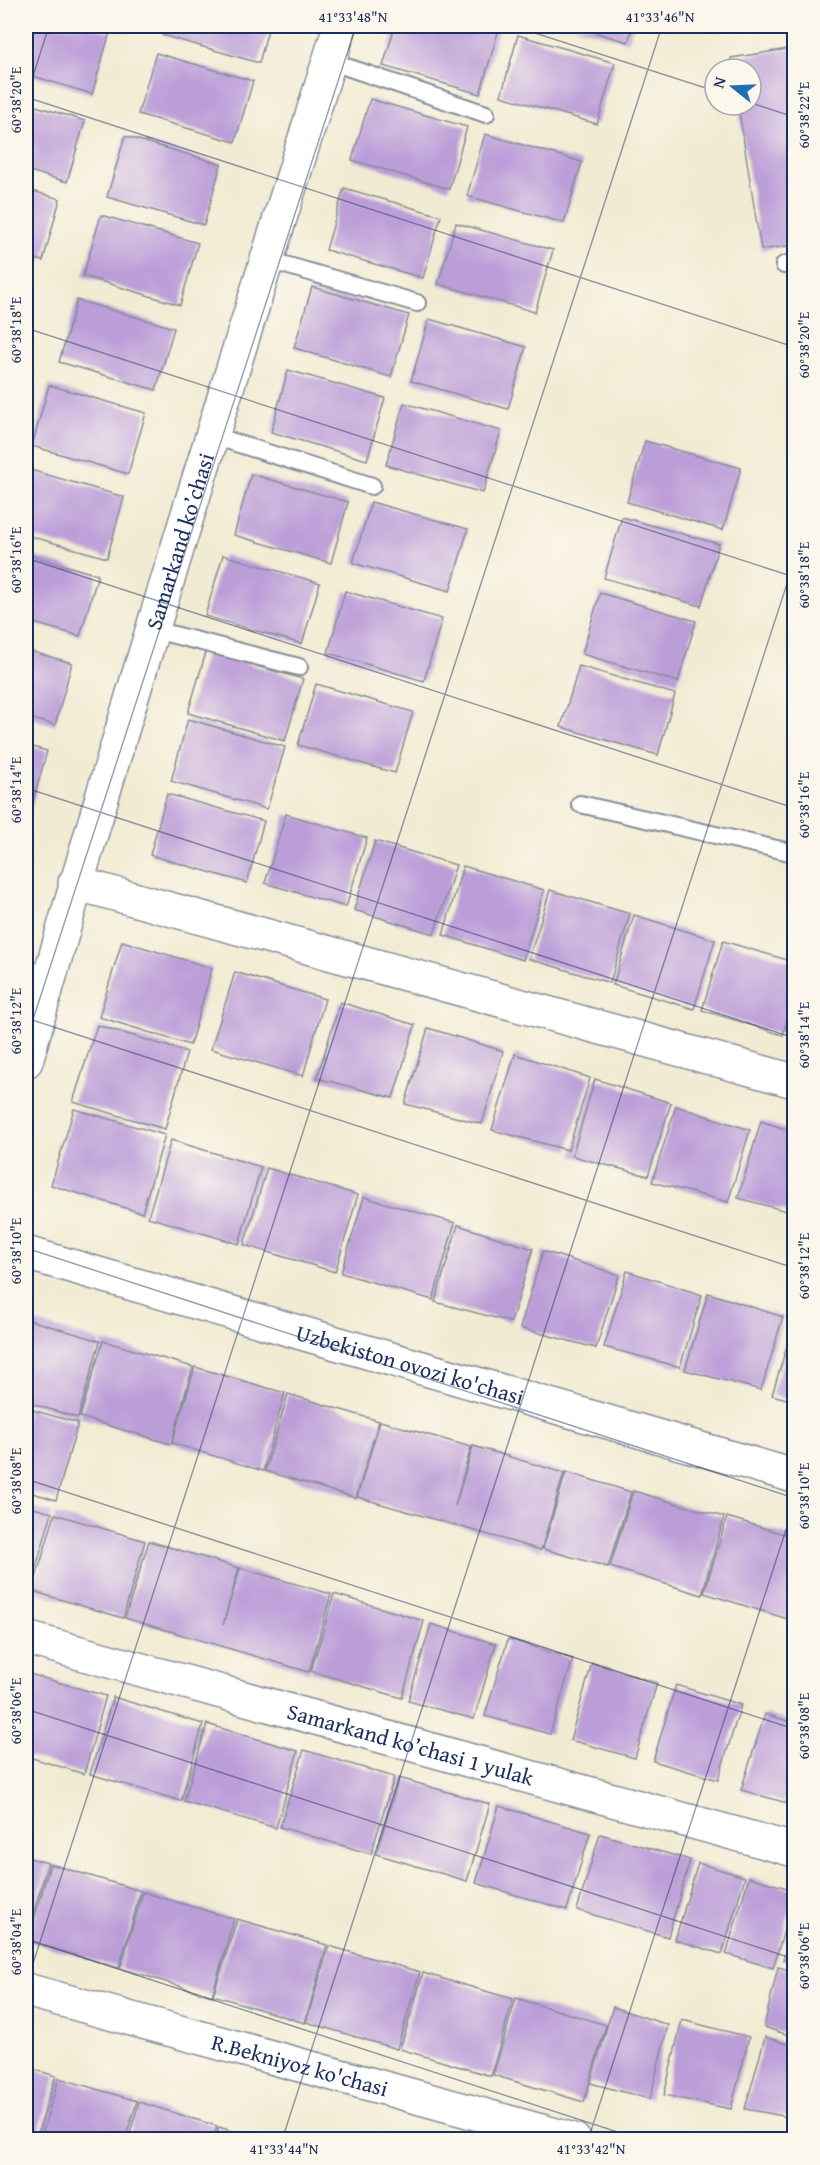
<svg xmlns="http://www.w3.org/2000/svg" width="820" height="2165" viewBox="0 0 820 2165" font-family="'Gentium Book Plus',serif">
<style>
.building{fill:#bb9dd8}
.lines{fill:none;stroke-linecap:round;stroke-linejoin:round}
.lane-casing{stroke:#868d98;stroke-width:20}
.street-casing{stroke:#868d98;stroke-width:36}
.lane{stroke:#fff;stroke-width:16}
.street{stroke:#fff;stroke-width:33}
.ticks{fill:none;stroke:#1b2f5e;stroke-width:1.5;stroke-opacity:0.45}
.labels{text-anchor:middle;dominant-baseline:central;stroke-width:4.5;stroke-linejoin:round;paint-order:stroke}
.street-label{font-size:22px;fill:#1b2f5e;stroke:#fbf7ec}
.neatline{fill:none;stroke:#1b2f5e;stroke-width:2}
.ticks-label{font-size:15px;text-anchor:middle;fill:#1b2f5e}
</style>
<rect width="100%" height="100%" fill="#fbf7ec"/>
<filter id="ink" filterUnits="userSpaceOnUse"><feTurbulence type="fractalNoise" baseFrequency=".0167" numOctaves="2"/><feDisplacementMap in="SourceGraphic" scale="12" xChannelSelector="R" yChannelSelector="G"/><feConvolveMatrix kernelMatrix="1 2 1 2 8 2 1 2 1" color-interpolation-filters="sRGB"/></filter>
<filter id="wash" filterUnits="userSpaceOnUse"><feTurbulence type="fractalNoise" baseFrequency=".008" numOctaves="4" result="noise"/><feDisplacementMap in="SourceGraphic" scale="24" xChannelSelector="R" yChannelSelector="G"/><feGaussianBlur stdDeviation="1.35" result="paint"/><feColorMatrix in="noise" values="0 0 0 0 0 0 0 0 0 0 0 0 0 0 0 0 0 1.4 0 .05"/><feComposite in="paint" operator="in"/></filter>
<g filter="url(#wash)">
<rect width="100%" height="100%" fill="#f2ebd3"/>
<g id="blocks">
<path class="building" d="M26,26h61l23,6 -18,62 -66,-20z
M165,26h104l-10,37 -97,-28z
M395,26h79l24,6 -18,62 -97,-28z
M573,26h60l-5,16z
M518,35l97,28 -18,61 -96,-28z
M794,48v197l-33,5 -23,-145h13v-36h-19l-1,-11z
M156,53l97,28 -18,61 -97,-28z
M370,99l97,28 -18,62 -97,-29z
M26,103l59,18 -18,61 -41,-12z
M485,134l97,28 -18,61 -97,-27z
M125,136l96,28 -17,61 -97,-28z
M344,188l97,28 -18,62 -97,-28z
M26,189l34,10 -17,62 -17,-5z
M101,215l97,28 -18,62 -97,-29z
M456,223l97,27 -18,62 -97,-28z
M26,284l5,1 -5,18z
M312,287l97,28 -18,62 -97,-29z
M77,300l97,28 -18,62 -97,-28z
M429,319l97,28 -18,62 -97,-28z
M288,370l97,28 -18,62 -96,-28z
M49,385l97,28 -18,61 -96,-28z
M404,403l97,28 -18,62 -97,-28z
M645,441l96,27 -18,62 -96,-28z
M27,469l97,28 -17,61 -81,-23v-59z
M251,474l97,28 -17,61 -97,-28z
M371,502l97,27 -18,62 -97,-28z
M622,517l97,27 -18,62 -97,-28z
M26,554l72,21 -18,61 -54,-15z
M223,555l97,28 -18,61 -97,-28z
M345,591l97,28 -18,62 -96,-28z
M600,593l96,28 -18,61 -96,-28z
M26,650l46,13 -17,62 -29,-8z
M206,652l97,27 -18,62 -97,-28z
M579,666l96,28 -17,61 -97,-28z
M316,684l97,28 -18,61 -97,-28z
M188,719l97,28 -18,62 -96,-28z
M26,745l21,6 -17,61 -4,-1z
M167,794l97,27 -17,62 -97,-28z
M286,814l81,24 -21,69 -81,-24z
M375,841l81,24 -22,69 -80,-24z
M463,866l81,24 -21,70 -80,-25z
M550,890l80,24 -20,69 -81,-24z
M634,915l81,25 -21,69 -81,-24z
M122,941l90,27 -22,77 -91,-28z
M723,941l71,21v33l-11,40 -81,-25z
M235,972l90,27 -22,77 -92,-27z
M340,1002l75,23 -22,73 -76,-20z
M97,1025l90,27 -22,77 -92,-27z
M428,1028l75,23 -21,73 -77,-20z
M515,1054l75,24 -22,72 -76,-20z
M595,1079l76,24 -23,73 -76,-20z
M676,1106l74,24 -22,72 -76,-20z
M74,1109l91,26 -23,78 -91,-28z
M761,1121l33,11v81l-56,-15z
M171,1140l90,27 -22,77 -91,-27z
M267,1168l91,27 -23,77 -91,-27z
M364,1197l91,26 -22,77 -92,-27z
M458,1225l75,24 -22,73 -76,-20z
M543,1251l76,24 -23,73 -76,-20z
M627,1271l75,24 -22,72 -76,-20z
M708,1293l75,24 -22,73 -76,-20z
M26,1319l74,22 -22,77 -52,-16z
M794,1323v78l-22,-6z
M103,1341l90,26 -22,77 -91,-27z
M195,1367l90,26 -22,78 -91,-28z
M288,1394l91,27 -23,77 -91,-27z
M26,1408l52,15 -22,77 -30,-9z
M380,1421l91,26 -16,59 18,-60 91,27 -23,77 -184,-53z
M566,1472l65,20 -23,75 -65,-18z
M633,1491l91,26 -22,78 -92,-28z
M26,1506l26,7 -23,78 -3,-1z
M55,1514l90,27 -22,77 -91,-27z
M727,1517l67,20v84l-90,-28z
M149,1541l90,27 -16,57 17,-57 91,26 -22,78 -184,-54z
M334,1594l90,27 -22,77 -91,-27z
M431,1624l65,20 -22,75 -66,-18z
M508,1639l65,20 -23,75 -65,-18z
M592,1663l65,20 -22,75 -65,-18z
M26,1673l80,23 -22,78 -58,-18z
M676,1685l65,20 -23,75 -65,-19z
M113,1697l90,27 -22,77 -91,-27z
M765,1714l29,9v82l-53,-15z
M207,1724l91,27 -22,77 -92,-27z
M304,1750l90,27 -23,77 -91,-27z
M399,1778l91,26 -23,77 -91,-27z
M499,1806l91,27 -23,77 -91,-27z
M600,1834l90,26 -22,77 -91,-27z
M26,1857l22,6 -22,77z
M698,1863l47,14 -23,77 -47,-14z
M50,1864l91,27 -22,77 -91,-27z
M749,1877l45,13v7l-21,71 -47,-14z
M143,1892l91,27 -22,77 -92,-28z
M237,1919l90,26 -22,78 -92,-28z
M794,1923v40l-11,-3z
M329,1946l91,26 -23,77 -91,-27z
M778,1967l16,4v66l-30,-10z
M423,1973l90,26 -22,77 -91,-27z
M516,1998l90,27 -22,77 -91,-27z
M613,2007l55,18 -18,74 -60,-16z
M682,2020l67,17 -18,72 -67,-14z
M765,2037l29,9v72l-49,-9z
M26,2067l30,9 -20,64h-10z
M59,2078l78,23 -12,39h-85z
M139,2102l78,24 -4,14h-85z
M219,2127l39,12v1h-43z"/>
</g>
</g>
<g filter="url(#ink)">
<use href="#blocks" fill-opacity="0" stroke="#868d98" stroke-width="1.5"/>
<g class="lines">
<defs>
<path id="lane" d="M329,61l157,53
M268,260l149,43
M784,265l10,-3
M214,436l158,50
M151,629l148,38
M580,804l214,49"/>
<g id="street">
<path d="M75,883l719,198"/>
<path id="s1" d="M26,1061c97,-348 207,-691 314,-1035"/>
<path id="s2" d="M26,1253l768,223"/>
<path id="s3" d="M26,1638l768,212"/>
<path id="s4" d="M26,1990l548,150"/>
</g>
</defs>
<use href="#lane" class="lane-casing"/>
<use href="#street" class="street-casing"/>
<use href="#lane" class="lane"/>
<use href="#street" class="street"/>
</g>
</g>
<path class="ticks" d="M513,26l202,65M26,97l768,250M26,98l23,-72M751,103l43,14M26,328l768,249M26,558l768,250M26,788l768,250M26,1018l768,250M26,1041l330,-1015M26,1248l768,250M26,1479l768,250M26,1709l768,250M26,1939l616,201M26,1985l636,-1959M282,2140l512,-1578M588,2140l206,-635"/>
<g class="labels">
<g class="street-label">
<text stroke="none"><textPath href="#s1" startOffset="542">Samarkand ko’chasi</textPath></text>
<text stroke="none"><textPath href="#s2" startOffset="400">Uzbekiston ovozi ko'chasi</textPath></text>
<text stroke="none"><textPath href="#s3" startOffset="399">Samarkand ko’chasi 1 yulak</textPath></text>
<text stroke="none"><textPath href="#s4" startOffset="284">R.Bekniyoz ko'chasi</textPath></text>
</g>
</g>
<rect width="820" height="2165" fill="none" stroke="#fbf7ec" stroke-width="66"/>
<g transform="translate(733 87) rotate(288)"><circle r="28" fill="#fbf7ec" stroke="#a1a7b3" stroke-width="1.5"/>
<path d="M0-4.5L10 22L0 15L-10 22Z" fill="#1f6fb2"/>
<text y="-9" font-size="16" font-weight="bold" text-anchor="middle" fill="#1b2f5e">N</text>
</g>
<rect x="33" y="33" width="754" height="2099" class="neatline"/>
<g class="ticks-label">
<text x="353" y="22">41°33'48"N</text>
<text x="660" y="22">41°33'46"N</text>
<text transform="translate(16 100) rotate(-90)" y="5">60°38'20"E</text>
<text transform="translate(804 115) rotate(-90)" y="5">60°38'22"E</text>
<text transform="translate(16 330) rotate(-90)" y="5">60°38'18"E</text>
<text transform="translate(804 345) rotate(-90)" y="5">60°38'20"E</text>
<text transform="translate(16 560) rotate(-90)" y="5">60°38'16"E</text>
<text transform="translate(804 575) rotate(-90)" y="5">60°38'18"E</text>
<text transform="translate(16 790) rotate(-90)" y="5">60°38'14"E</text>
<text transform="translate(804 805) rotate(-90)" y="5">60°38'16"E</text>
<text transform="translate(16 1021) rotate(-90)" y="5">60°38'12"E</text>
<text transform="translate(804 1035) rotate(-90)" y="5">60°38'14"E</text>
<text transform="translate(16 1251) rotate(-90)" y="5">60°38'10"E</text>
<text transform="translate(804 1266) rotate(-90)" y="5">60°38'12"E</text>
<text transform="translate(16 1481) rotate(-90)" y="5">60°38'08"E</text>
<text transform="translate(804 1496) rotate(-90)" y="5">60°38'10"E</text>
<text transform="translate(16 1711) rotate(-90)" y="5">60°38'06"E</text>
<text transform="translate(804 1726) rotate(-90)" y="5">60°38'08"E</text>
<text transform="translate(16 1942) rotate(-90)" y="5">60°38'04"E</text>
<text transform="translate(804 1956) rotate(-90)" y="5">60°38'06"E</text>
<text x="284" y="2154">41°33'44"N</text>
<text x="591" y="2154">41°33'42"N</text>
</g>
</svg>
